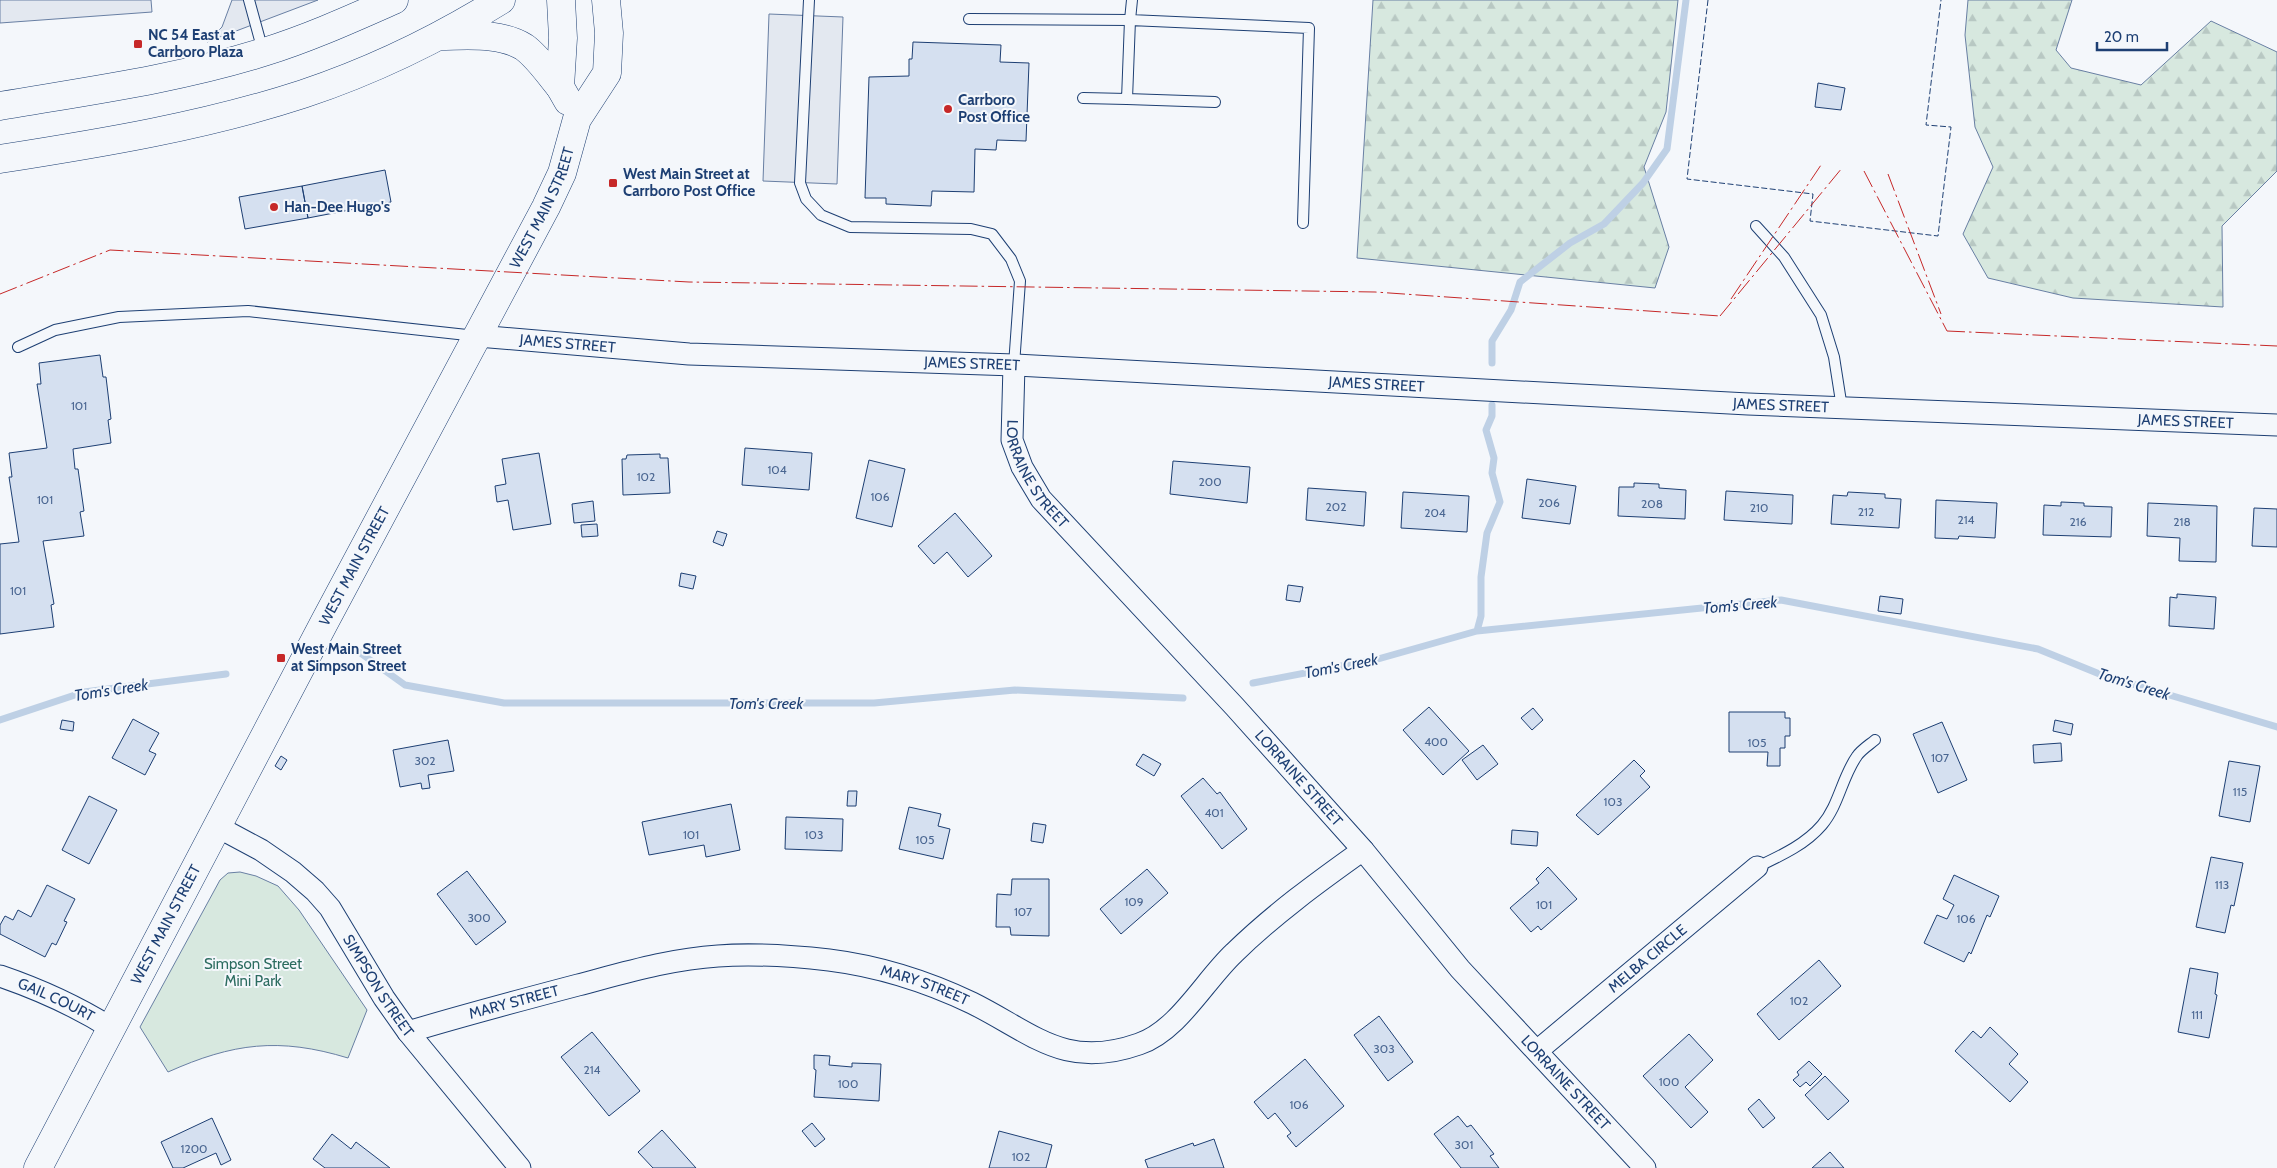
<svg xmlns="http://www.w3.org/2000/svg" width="2277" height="1168" viewBox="0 0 2277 1168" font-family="Cabin,sans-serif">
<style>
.forest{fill:url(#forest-firs);stroke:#687fa3}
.green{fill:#d7e8df;stroke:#687fa3}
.parking{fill:#e3e8f0;stroke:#687fa3}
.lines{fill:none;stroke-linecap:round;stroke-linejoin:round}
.stream{stroke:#bed0e5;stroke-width:7}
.building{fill:#d5e0f0;stroke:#1d3f73}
.lane-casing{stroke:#1d3f73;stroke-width:12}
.street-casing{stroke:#1d3f73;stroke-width:23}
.secondary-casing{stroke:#1d3f73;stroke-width:29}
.highway-casing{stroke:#1d3f73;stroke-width:29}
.lane{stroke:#f4f7fb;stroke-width:10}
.street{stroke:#f4f7fb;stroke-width:21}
.secondary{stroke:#f4f7fb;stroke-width:28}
.highway{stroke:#f4f7fb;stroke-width:28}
.fence{stroke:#1d3f73;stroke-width:1;stroke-dasharray:6 2.5;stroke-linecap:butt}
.power{stroke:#c62828;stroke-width:1;stroke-dasharray:18 4 2.5 4;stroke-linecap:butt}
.poi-dot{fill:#c62828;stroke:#f4f7fb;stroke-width:2}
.labels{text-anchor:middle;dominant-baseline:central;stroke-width:4;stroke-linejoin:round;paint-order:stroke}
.number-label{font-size:12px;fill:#4b6792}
.poi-label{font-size:15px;font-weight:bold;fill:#1d3f73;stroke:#f4f7fb;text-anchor:start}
.street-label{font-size:15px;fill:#1d3f73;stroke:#f4f7fb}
.park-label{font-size:15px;fill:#2c6c60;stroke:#f4f7fb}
.water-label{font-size:16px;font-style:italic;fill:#1d3f73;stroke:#f4f7fb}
</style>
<defs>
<pattern id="forest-firs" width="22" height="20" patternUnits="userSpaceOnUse" patternTransform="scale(1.25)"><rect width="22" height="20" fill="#d7e8df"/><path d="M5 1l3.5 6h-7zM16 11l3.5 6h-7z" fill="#b8c8c3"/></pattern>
</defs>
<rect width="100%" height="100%" fill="#f4f7fb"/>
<path class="forest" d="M1373,0h305l-12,112 -22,55 25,80 -14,41 -298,-30z
M1968,0h104l-16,50 15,18 70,17 70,-64 66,31v119l-55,55 1,81 -150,-9 -85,-20 -25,-44 30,-67 -18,-40 -10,-92z"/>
<path class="green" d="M240,872l16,4 22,10 21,24 68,100 -19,48c-69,-21 -115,-15 -180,14l-28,-45 80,-147 8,-7z"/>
<path class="parking" d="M0,0h151l1,12 -152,11z
M232,0h86l-111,42 15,-15z
M769,14l74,3 -6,167 -74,-3z"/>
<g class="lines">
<path class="stream" d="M1492,363v-22l19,-31 9,-28 50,-39 34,-19 39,-41 24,-34 19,-149
M1477,631l4,-15v-39l6,-44 13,-31 -8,-29 2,-15 -8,-28 6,-14v-11
M359,652l46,33 99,18h370l141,-13 168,8
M1253,683l125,-24 99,-28 304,-31 257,49 64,26 175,52
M0,720l84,-28 142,-18"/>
</g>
<path class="building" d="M913,42l88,3 -1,17 29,1 -3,78 -29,-1 -1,10 -21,-1 -1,43 -42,-1 -1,15 -45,-2v-6h-21l4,-121 40,-1v-17h3z
M1818,83l27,5 -4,22 -26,-3z
M385,170l6,32 -83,16 -6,-32z
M302,186l6,32 -63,11 -6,-32z
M100,355l3,22h3l5,42 -3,1 3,23 -38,6 2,20h3l6,42 -4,1 4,24 -41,5 11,63 -3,1 3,22 -54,7v-90l19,-2 -10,-65h3l-3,-24 38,-5 -10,-64h4l-2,-21z
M745,448l67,5 -3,37 -67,-5z
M539,453l12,71 -38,6 -5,-30 -11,2 -2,-16 11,-2 -4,-25z
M660,454v4h8l2,35 -47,2 -1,-36h4l1,-4z
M869,460l36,9 -13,58 -36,-9z
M1173,461l77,6 -3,36 -77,-9z
M1527,479l49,7 -6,38 -48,-6z
M1634,483l25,1v4l27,2 -1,29 -67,-3 1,-29h15z
M1308,488l58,4 -2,34 -58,-6z
M1726,491l67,4 -1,29 -68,-4z
M1403,492l66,4 -2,36 -66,-4z
M1848,492l37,2v4l16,1 -2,29 -68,-4 2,-29 14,1z
M1936,500l61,3 -2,35 -36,-2 -1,3 -23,-1z
M593,501l2,20 -21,2 -2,-19z
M2061,502l23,1v3l28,1 -1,30 -68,-2 1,-30 17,1z
M2148,503l69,3 -1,56 -37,-1 1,-23 -33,-2z
M2254,508l23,1v38l-25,-1z
M955,513l37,43 -24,21 -21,-25 -13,12 -16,-18z
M597,524l1,12 -16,1 -1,-12z
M717,531l10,3 -4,12 -10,-4z
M681,573l15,3 -3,13 -14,-3z
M1288,585l15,2 -3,15 -14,-2z
M2177,594l39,3 -2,32 -45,-3 1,-29 7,1z
M1880,596l23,3 -2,15 -23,-3z
M1429,707l40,44 -26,24 -40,-45z
M1533,708l10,12 -11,10 -11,-12z
M1729,712h56v6h5v18h-5v12h-5v18h-13l1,-14h-39z
M133,719l26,14 -10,18 7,3 -11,21 -33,-17z
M62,720l12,2 -1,9 -13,-2z
M2055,720l18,4 -2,11 -18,-4z
M1942,722l25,58 -29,13 -25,-59z
M448,740l6,31 -26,4 2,13 -8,1 -1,-6 -21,4 -7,-37z
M2061,743l1,18 -28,2 -1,-18z
M1483,745l15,19 -21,16 -15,-20z
M1143,754l18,10 -7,12 -18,-11z
M281,756l6,4 -6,10 -6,-4z
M1634,760l11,11 -5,5 10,11 -52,48 -22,-20z
M2229,761l31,5 -10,56 -31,-6z
M1203,778l14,16 3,-2 27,37 -25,20 -41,-53z
M848,791h9l-1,15h-9z
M89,796l28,14 -28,54 -27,-14z
M731,804l9,46 -34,7 -2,-12 -55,10 -7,-33z
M909,807l32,7 -3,12 12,3 -7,30 -44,-10z
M786,817l57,2 -1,32 -57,-2z
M1033,823l13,2 -3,18 -12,-2z
M1512,830l26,2 -1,14 -26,-2z
M2211,857l32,6 -9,43 -3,-1 -6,28 -29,-6z
M1548,867l29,32 -36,31 -3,-4 -7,6 -21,-24 29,-25 -3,-4z
M1147,869l21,24 -47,41 -21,-25z
M467,871l39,51 -30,23 -39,-51z
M1954,875l45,21 -9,21 -3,-2 -16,39 -2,-2 -5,10 -40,-19 13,-28 10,4 7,-14 -11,-6z
M1012,879h37v57l-38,-1 -1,-8h-14l1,-33 14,1z
M47,885l28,14 -11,22 3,1 -11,23 -4,-2 -7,14 -45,-23v-9l5,-9 8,4 5,-10 13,7z
M1819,960l22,26 -62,54 -22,-26z
M2190,968l28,5 -3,21 2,1 -8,43 -31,-6z
M1379,1016l34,46 -25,19 -34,-46z
M1990,1027l28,27 -9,10 19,18 -18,20 -55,-51 18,-20 8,7z
M592,1032l48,59 -31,25 -48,-59z
M1689,1034l24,26 -28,27 23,25 -17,16 -48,-52z
M814,1055l16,1 -1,9 23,2v-4l29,1 -2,37 -65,-4 2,-27 -2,-1z
M1305,1059l39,47 -48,41 -9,-11 4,-3 -16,-20 -7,6 -14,-17z
M1809,1061l13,13 -12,12 -4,-4 -6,5 -7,-7 6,-5 -2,-3z
M1825,1076l24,25 -21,19 -23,-25z
M1759,1099l16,19 -12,10 -15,-19z
M1458,1116l9,11 4,-2 23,29 -4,2 9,12h-38l-27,-34z
M212,1118l19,42 -10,5 -5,-12 -33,15h-10l-12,-26z
M812,1123l13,16 -10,8 -13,-16z
M662,1130l34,38h-43l-15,-16z
M999,1131l53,14 -6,23h-57z
M332,1134l19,15 5,-7 34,26h-65l-12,-9z
M1214,1139l10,29h-76l-3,-8 48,-17 1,3z
M1830,1152l14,16h-32z"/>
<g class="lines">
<defs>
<path id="lane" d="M249,0l14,51
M809,0l-9,183 6,16 15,16 29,12 121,2 21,5 19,25 9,22 -6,84
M1132,0l-2,20 179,8 -6,195
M969,19l161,1 -3,79 88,3
M1083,98l44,1
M1756,226l28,31 37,58 13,42 8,51
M18,347l37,-17 64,-13 129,-6 228,25
M1757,867c23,-11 48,-22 65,-42 17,-20 20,-48 35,-69 4,-6 12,-11 18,-16"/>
<g id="street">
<path id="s1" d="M478,336l211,18 325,11 734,39 529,21"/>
<path id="s2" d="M1014,365l-2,75 10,27 19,32 194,208 128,143 97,119 185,199"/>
<path id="s3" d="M218,827l43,23 32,22 22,19 15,17 54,90 24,34 112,136"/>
<path id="s4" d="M0,976c38,13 76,30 111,52"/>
<path id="s5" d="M408,1032c56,-17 113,-32 170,-47 46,-12 92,-26 140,-29 37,-3 75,0 111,4 48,6 99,22 143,43 62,31 93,67 167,41 39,-13 66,-64 95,-91 40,-39 84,-71 129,-103"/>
<path id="s6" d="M1537,1051l220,-184"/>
</g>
<g id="secondary">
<path d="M561,0l2,38 -3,49 8,14"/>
<path id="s7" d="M38,1168l286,-545 222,-416 16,-34 15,-54 30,-46 2,-40 -3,-33"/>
</g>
<path id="highway" d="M440,36c26,0 60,-4 84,11 14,10 25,27 36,40
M0,106c88,-15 178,-27 264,-54 45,-14 87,-33 130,-52
M0,159c102,-16 205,-33 303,-65 69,-23 137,-56 198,-94"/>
</defs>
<use href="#lane" class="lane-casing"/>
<use href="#street" class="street-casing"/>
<use href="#secondary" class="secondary-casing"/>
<use href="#highway" class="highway-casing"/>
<use href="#lane" class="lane"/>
<use href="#street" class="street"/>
<use href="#secondary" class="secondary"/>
<use href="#highway" class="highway"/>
<path class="fence" d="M1708,0l-21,179 126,15 -3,27 128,15 13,-109 -25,-2 15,-125"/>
<path class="power" d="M1864,171l83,160
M1888,174l53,140
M0,294l110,-44 579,32 686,10 345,24
M1731,299l90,-134
M1720,316l122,-148
M1947,331l330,15"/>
</g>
<g class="poi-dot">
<rect x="133" y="39" width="10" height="10" rx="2.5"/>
<circle cx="948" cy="109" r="5"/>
<rect x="608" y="178" width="10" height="10" rx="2.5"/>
<circle cx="274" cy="207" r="5"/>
<rect x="276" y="653" width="10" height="10" rx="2.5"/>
</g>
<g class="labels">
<g class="number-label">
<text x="79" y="405">101</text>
<text x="777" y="469">104</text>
<text x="646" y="476">102</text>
<text x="1210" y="481">200</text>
<text x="880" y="496">106</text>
<text x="45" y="499">101</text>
<text x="1549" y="502">206</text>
<text x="1652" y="503">208</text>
<text x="1336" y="506">202</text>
<text x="1759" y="507">210</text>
<text x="1866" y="511">212</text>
<text x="1435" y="512">204</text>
<text x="1966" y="519">214</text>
<text x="2078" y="521">216</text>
<text x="2182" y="521">218</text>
<text x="18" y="590">101</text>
<text x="1436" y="741">400</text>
<text x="1757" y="742">105</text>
<text x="1940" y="757">107</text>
<text x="425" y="760">302</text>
<text x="2240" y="791">115</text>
<text x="1613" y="801">103</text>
<text x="1214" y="812">401</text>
<text x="691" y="834">101</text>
<text x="814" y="834">103</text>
<text x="925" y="839">105</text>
<text x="2222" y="884">113</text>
<text x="1134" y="901">109</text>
<text x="1544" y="904">101</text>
<text x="1023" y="911">107</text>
<text x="479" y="917">300</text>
<text x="1966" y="918">106</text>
<text x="1799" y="1000">102</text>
<text x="2197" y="1014">111</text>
<text x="1384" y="1048">303</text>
<text x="592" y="1069">214</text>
<text x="1669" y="1081">100</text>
<text x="848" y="1083">100</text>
<text x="1299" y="1104">106</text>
<text x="1464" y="1144">301</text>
<text x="194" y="1148">1200</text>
<text x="1021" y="1156">102</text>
</g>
<g class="poi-label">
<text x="148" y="35">NC 54 East at<tspan x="148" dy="17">Carrboro Plaza</tspan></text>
<text x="958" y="100">Carrboro<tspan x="958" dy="17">Post Office</tspan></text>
<text x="623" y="174">West Main Street at<tspan x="623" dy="17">Carrboro Post Office</tspan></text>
<text x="284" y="207">Han-Dee Hugo's</text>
<text x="291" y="649">West Main Street<tspan x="291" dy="17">at Simpson Street</tspan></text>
</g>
<g class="street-label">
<text stroke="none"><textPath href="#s7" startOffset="1085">WEST MAIN STREET</textPath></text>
<text stroke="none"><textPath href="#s1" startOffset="90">JAMES STREET</textPath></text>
<text stroke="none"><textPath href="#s1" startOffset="495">JAMES STREET</textPath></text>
<text stroke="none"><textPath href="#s1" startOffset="900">JAMES STREET</textPath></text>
<text stroke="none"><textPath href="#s1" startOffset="1305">JAMES STREET</textPath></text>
<text stroke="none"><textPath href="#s1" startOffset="1710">JAMES STREET</textPath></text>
<text stroke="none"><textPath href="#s2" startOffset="116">LORRAINE STREET</textPath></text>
<text stroke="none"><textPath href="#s7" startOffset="680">WEST MAIN STREET</textPath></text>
<text stroke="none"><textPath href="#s2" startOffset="521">LORRAINE STREET</textPath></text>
<text stroke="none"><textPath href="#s7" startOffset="275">WEST MAIN STREET</textPath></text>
<text stroke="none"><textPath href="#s6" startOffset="144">MELBA CIRCLE</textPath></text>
<text stroke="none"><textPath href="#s3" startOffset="231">SIMPSON STREET</textPath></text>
<text stroke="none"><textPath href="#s5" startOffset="530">MARY STREET</textPath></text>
<text stroke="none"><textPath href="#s4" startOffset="61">GAIL COURT</textPath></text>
<text stroke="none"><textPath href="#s5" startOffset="110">MARY STREET</textPath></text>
<text stroke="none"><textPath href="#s2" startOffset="926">LORRAINE STREET</textPath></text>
</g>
<g class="park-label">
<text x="253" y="964">Simpson Street<tspan x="253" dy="17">Mini Park</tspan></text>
</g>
<g class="water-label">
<text transform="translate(1740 605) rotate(-5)">Tom's Creek</text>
<text transform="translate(1341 666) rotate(-11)">Tom's Creek</text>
<text transform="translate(2134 684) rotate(17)">Tom's Creek</text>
<text transform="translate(111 690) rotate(-9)">Tom's Creek</text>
<text x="766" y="703">Tom's Creek</text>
</g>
</g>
<path d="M2097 42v8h70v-8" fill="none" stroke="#1d3f73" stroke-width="2.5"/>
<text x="2104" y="42" font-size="15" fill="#1d3f73" stroke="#f4f7fb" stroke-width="4" paint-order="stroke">20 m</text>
</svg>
